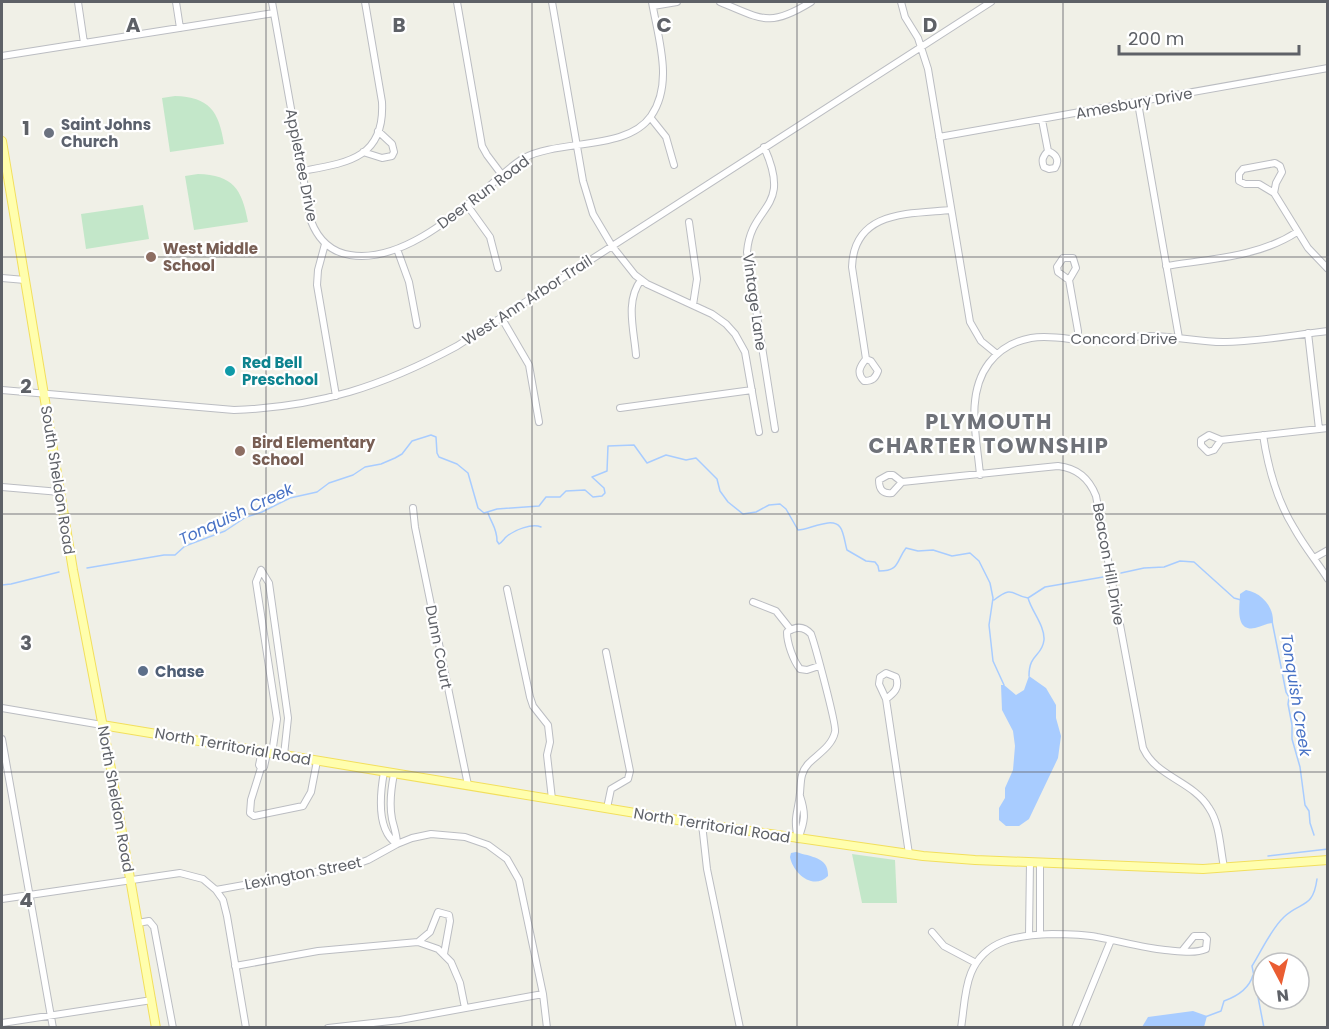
<svg xmlns="http://www.w3.org/2000/svg" width="1329" height="1029" viewBox="0 0 1329 1029" font-family="Poppins,sans-serif">
<style>
.green{fill:#c3e7c9}
.water{fill:#a8ccff}
.lines{fill:none;stroke-linecap:round;stroke-linejoin:round}
.stream{stroke:#a8ccff;stroke-width:1.5}
.minor-casing{stroke:#bbbdc2;stroke-width:8}
.major-casing{stroke:#f2df5d;stroke-width:10}
.minor{stroke:#fff;stroke-width:6}
.major{stroke:#fffead;stroke-width:8}
.grid{fill:none;stroke:#5e6167;stroke-width:1.5;stroke-opacity:0.55}
.worship-dot{fill:#6b7280;stroke:#fff;stroke-width:2}
.education-dot{fill:#8d6e63;stroke:#fff;stroke-width:2}
.culture-dot{fill:#0f9aa8;stroke:#fff;stroke-width:2}
.service-dot{fill:#5c6f8a;stroke:#fff;stroke-width:2}
.labels{text-anchor:middle;dominant-baseline:central;stroke-width:4.5;stroke-linejoin:round;paint-order:stroke}
.street-label{font-size:15px;fill:#5e6167;stroke:#fff}
.worship-label{font-size:15px;font-weight:bold;fill:#5b616d;stroke:#fff;text-anchor:start}
.education-label{font-size:15px;font-weight:bold;fill:#785e54;stroke:#fff;text-anchor:start}
.culture-label{font-size:15px;font-weight:bold;fill:#0d838f;stroke:#fff;text-anchor:start}
.service-label{font-size:15px;font-weight:bold;fill:#4e5e75;stroke:#fff;text-anchor:start}
.water-label{font-size:16px;font-style:italic;fill:#4872c5;stroke:#fff}
.district-label{font-size:21px;font-weight:bold;letter-spacing:1.5px;fill:#6f7279;stroke:#fff}
.grid-label{font-size:20px;text-anchor:middle;font-weight:bold;fill:#5e6167;stroke:#fff;stroke-width:4.5;stroke-linejoin:round;paint-order:stroke}
</style>
<rect width="100%" height="100%" fill="#f0f0e7"/>
<path class="green" d="M175,96c34,1 44,15 49,48l-54,8 -8,-54z
M198,174c35,1 44,15 50,48l-54,8 -9,-54z
M143,205l6,34 -63,10 -5,-35z
M852,854l43,6 2,43h-35z"/>
<path class="water" d="M1246,590c16,3 28,17 27,33 -6,0 -12,4 -18,5 -21,4 -15,-24 -15,-34z
M1029,676l17,12 10,17v13l5,18 -3,22 -29,61 -10,7h-13l-7,-6v-12l6,-10v-10l8,-18 2,-24 -2,-15 -11,-21 -1,-25h3l12,10 8,-5z
M796,852c15,5 33,5 32,24 -15,15 -35,-3 -38,-19l1,-4z
M1193,1011l14,5 -3,11h-62l6,-10z"/>
<g class="lines">
<path class="stream" d="M488,513c4,12 9,15 9,28l2,3c3,-2 5,-5 7,-7 8,-7 26,-14 35,-10
M87,568l77,-13h11l10,-9 40,-15 21,-14 16,-5 28,-14 27,-6 12,-9 24,-8 12,-8 16,-3 14,-6 7,-4 10,-13 19,-6 5,2 1,16 2,4 18,7 11,9 10,35 6,5 13,-4 42,-3 7,-9h14l6,-6 19,-1 8,7 9,-1 3,-3 -1,-5 -12,-11 15,-6 1,-25 26,-1 13,18 19,-8 20,5 10,-2 21,21 3,12 8,11 15,12 13,-2 13,-7 11,-1 6,5 12,21c11,0 34,-14 42,-3 4,5 5,17 7,23l19,11 9,1 3,4 1,5c21,0 17,-10 27,-23l12,3 15,-1 19,6 18,-3 9,8 11,22 3,15 -4,27 4,36 11,24
M1121,573l23,-5 20,-1 16,-6 14,1 40,36 7,2
M2,585l9,-1 48,-12
M1028,598c4,14 17,28 16,42 -2,17 -15,13 -15,36
M994,600c20,-15 17,-5 34,-2l17,-11 58,-10
M1272,621l14,71 3,5 -1,7 4,21v14l8,28 5,38 4,6 1,12 4,12
M1268,856l60,-7
M1205,1017l16,-6 3,-10c14,-5 25,-12 29,-26
M1264,1028l-12,-62c10,-16 19,-37 32,-49 17,-16 29,-8 33,-38"/>
<defs>
<path id="minor" d="M78,2l6,41
M176,2l4,26
M272,2l39,219c7,18 20,31 39,34 48,8 101,-36 135,-65 13,-11 25,-24 39,-32 36,-19 103,-7 127,-42 23,-33 7,-78 1,-114
M457,2l25,144 5,9 15,20
M552,2l31,179 10,33 19,32 23,29 12,9 65,30 14,10 9,10 10,18 14,80
M720,2c42,17 49,26 91,0
M901,2l4,15 13,21 10,31 42,253 11,19 16,13
M653,6l24,-4
M2,56l272,-43
M1138,103l41,235
M650,117l16,20 8,28
M1042,120l6,31c-5,5 -7,9 -4,16l5,2 6,-1c5,-8 1,-14 -7,-17
M939,137l389,-69
M764,147c29,64 -13,56 -17,105l28,177
M363,152l19,6 10,-2 2,-4 -2,-8 -14,-13
M1275,163l5,3 2,6 -6,11 -2,10 -15,-9h-14l-6,-3v-7l4,-5z
M302,171c44,-8 83,-12 80,-69l-17,-100
M1274,193l34,55 20,21
M467,205l23,32 8,31
M689,222l8,57 -4,26
M325,244l-7,26 -1,15 19,111
M397,249l12,33 8,43
M1166,266c44,-7 93,-9 131,-34
M2,278l23,2
M1069,280l7,-12 -3,-10h-10l-6,9 1,5 11,8 9,51v10
M501,317l28,48 10,57
M1308,333l11,96
M636,355c-2,-25 -11,-54 5,-75
M866,359l5,2 7,10c-3,8 -6,10 -14,10 -8,-8 -4,-15 2,-22l-14,-92c2,-57 57,-53 99,-57
M2,390l232,20c85,-3 149,-24 223,-64l534,-344
M620,408l132,-18
M1263,435c5,33 13,64 31,93 10,18 23,34 34,51
M1221,440l-7,10 -6,2 -7,-7v-5l8,-5 12,5 107,-12
M980,475c-3,-37 -15,-80 9,-112 10,-13 25,-22 42,-25 23,-4 45,4 68,3 16,0 30,-4 46,-5 26,-1 52,6 78,6 34,0 70,-7 105,-11
M902,482l-10,11c-9,1 -13,-3 -13,-13l9,-5h5l9,7 156,-16c19,2 31,12 38,30l47,252c13,29 50,33 66,60 11,16 11,40 15,59
M2,487l58,5
M413,508l2,19 53,258
M1314,558l14,-8
M261,570l8,13 19,135 -4,37
M261,570l-5,12 21,137 -5,35
M507,589l23,108 3,9 15,19 2,17 -3,13 5,44
M753,602l23,9 15,19
M606,652l24,119 -2,8 -17,10 -4,19
M886,699c8,-6 14,-11 10,-22l-10,-4 -6,4 -1,7 7,15 23,155
M2,708l100,17
M2,739l51,289
M267,753l-3,14 -3,1 -10,32 -1,13 4,3 49,-10 8,-14 6,-31
M261,768l-2,-3 3,-14
M384,772c-4,22 -8,58 13,72
M394,774c-3,15 -5,30 -2,45 2,9 5,16 5,25
M702,824l5,45 33,159
M798,839c-5,-23 0,-25 2,-46 1,-11 0,-21 9,-30 9,-9 23,-17 26,-31 2,-6 -20,-87 -24,-98 -7,-8 -15,-8 -24,-2 0,11 6,28 13,37l7,1 12,-4
M798,839c7,-18 8,-25 2,-43
M1040,863v71
M216,890l7,10 4,16 19,112
M2,899l178,-26 23,6 13,11 138,-25 14,-5 29,-16 15,-6 19,-4 34,3 23,8 19,14 12,21 24,114 4,34
M138,923l11,-2 5,6 19,101
M932,932l12,14 32,17
M1029,935l1,-73
M418,942l12,-10 8,-20 11,3 1,6 -6,33
M235,966l83,-15 100,-9 20,7 13,13 9,21 5,25
M2,1023l150,-23
M328,1028l72,-8 143,-26
M961,1028c3,-18 3,-38 10,-55 14,-34 48,-38 81,-39 15,0 30,0 45,3 23,4 45,11 68,13 13,1 29,4 41,-1l1,-10 -3,-3h-10l-12,15
M1075,1028l36,-88"/>
<path id="major" d="M2,141l71,429 38,199 45,259
M102,725l600,99 221,32 52,4 228,9 125,-9"/>
</defs>
<use href="#minor" class="minor-casing"/>
<use href="#major" class="major-casing"/>
<use href="#minor" class="minor"/>
<use href="#major" class="major"/>
</g>
<path class="grid" d="M266,2v1026M532,2v1026M797,2v1026M1063,2v1026M2,257h1326M2,514h1326M2,772h1326"/>
<circle class="worship-dot" cx="49" cy="133" r="6"/>
<g class="education-dot">
<circle cx="151" cy="257" r="6"/>
<circle cx="240" cy="451" r="6"/>
</g>
<circle class="culture-dot" cx="230" cy="371" r="6"/>
<circle class="service-dot" cx="143" cy="671" r="6"/>
<g class="labels">
<g class="street-label">
<text transform="translate(1134 103) rotate(-10)">Amesbury Drive</text>
<text transform="translate(302 165) rotate(79)">Appletree Drive</text>
<text transform="translate(483 192) rotate(-37)">Deer Run Road</text>
<text transform="translate(527 300) rotate(-33)">West Ann Arbor Trail</text>
<text transform="translate(755 302) rotate(82)">Vintage Lane</text>
<text x="1124" y="338">Concord Drive</text>
<text transform="translate(58 480) rotate(81)">South Sheldon Road</text>
<text transform="translate(1109 564) rotate(80)">Beacon Hill Drive</text>
<text transform="translate(439 647) rotate(79)">Dunn Court</text>
<text transform="translate(233 746) rotate(10)">North Territorial Road</text>
<text transform="translate(116 799) rotate(80)">North Sheldon Road</text>
<text transform="translate(712 825) rotate(9)">North Territorial Road</text>
<text transform="translate(303 873) rotate(-11)">Lexington Street</text>
</g>
<g class="worship-label">
<text x="61" y="124">Saint Johns<tspan x="61" dy="17">Church</tspan></text>
</g>
<g class="education-label">
<text x="163" y="248">West Middle<tspan x="163" dy="17">School</tspan></text>
<text x="252" y="442">Bird Elementary<tspan x="252" dy="17">School</tspan></text>
</g>
<g class="culture-label">
<text x="242" y="362">Red Bell<tspan x="242" dy="17">Preschool</tspan></text>
</g>
<g class="service-label">
<text x="155" y="671">Chase</text>
</g>
<g class="water-label">
<text transform="translate(236 514) rotate(-25)">Tonquish Creek</text>
<text transform="translate(1296 695) rotate(81)">Tonquish Creek</text>
</g>
<g class="district-label">
<text x="989" y="421">PLYMOUTH<tspan x="989" dy="24">CHARTER TOWNSHIP</tspan></text>
</g>
</g>
<g class="grid-label">
<text x="133" y="32">A</text>
<text x="399" y="32">B</text>
<text x="664" y="32">C</text>
<text x="930" y="32">D</text>
<text x="26" y="135">1</text>
<text x="26" y="393">2</text>
<text x="26" y="650">3</text>
<text x="26" y="907">4</text>
</g>
<rect width="1329" height="1029" fill="none" stroke="#5e6167" stroke-width="6"/>
<g transform="translate(1281 981) rotate(173)"><circle r="28" fill="#ffffff" stroke="#bfc0c2" stroke-width="1.5"/>
<path d="M0-4.5L10 22L0 15L-10 22Z" fill="#ea5d32"/>
<text y="-9" font-size="16" font-weight="bold" text-anchor="middle" fill="#5e6167">N</text>
</g>
<path d="M1119 45v9h180v-9" fill="none" stroke="#5e6167" stroke-width="3"/>
<text x="1128" y="45" font-size="18" fill="#5e6167" stroke="#ffffff" stroke-width="4.5" paint-order="stroke">200 m</text>
</svg>
